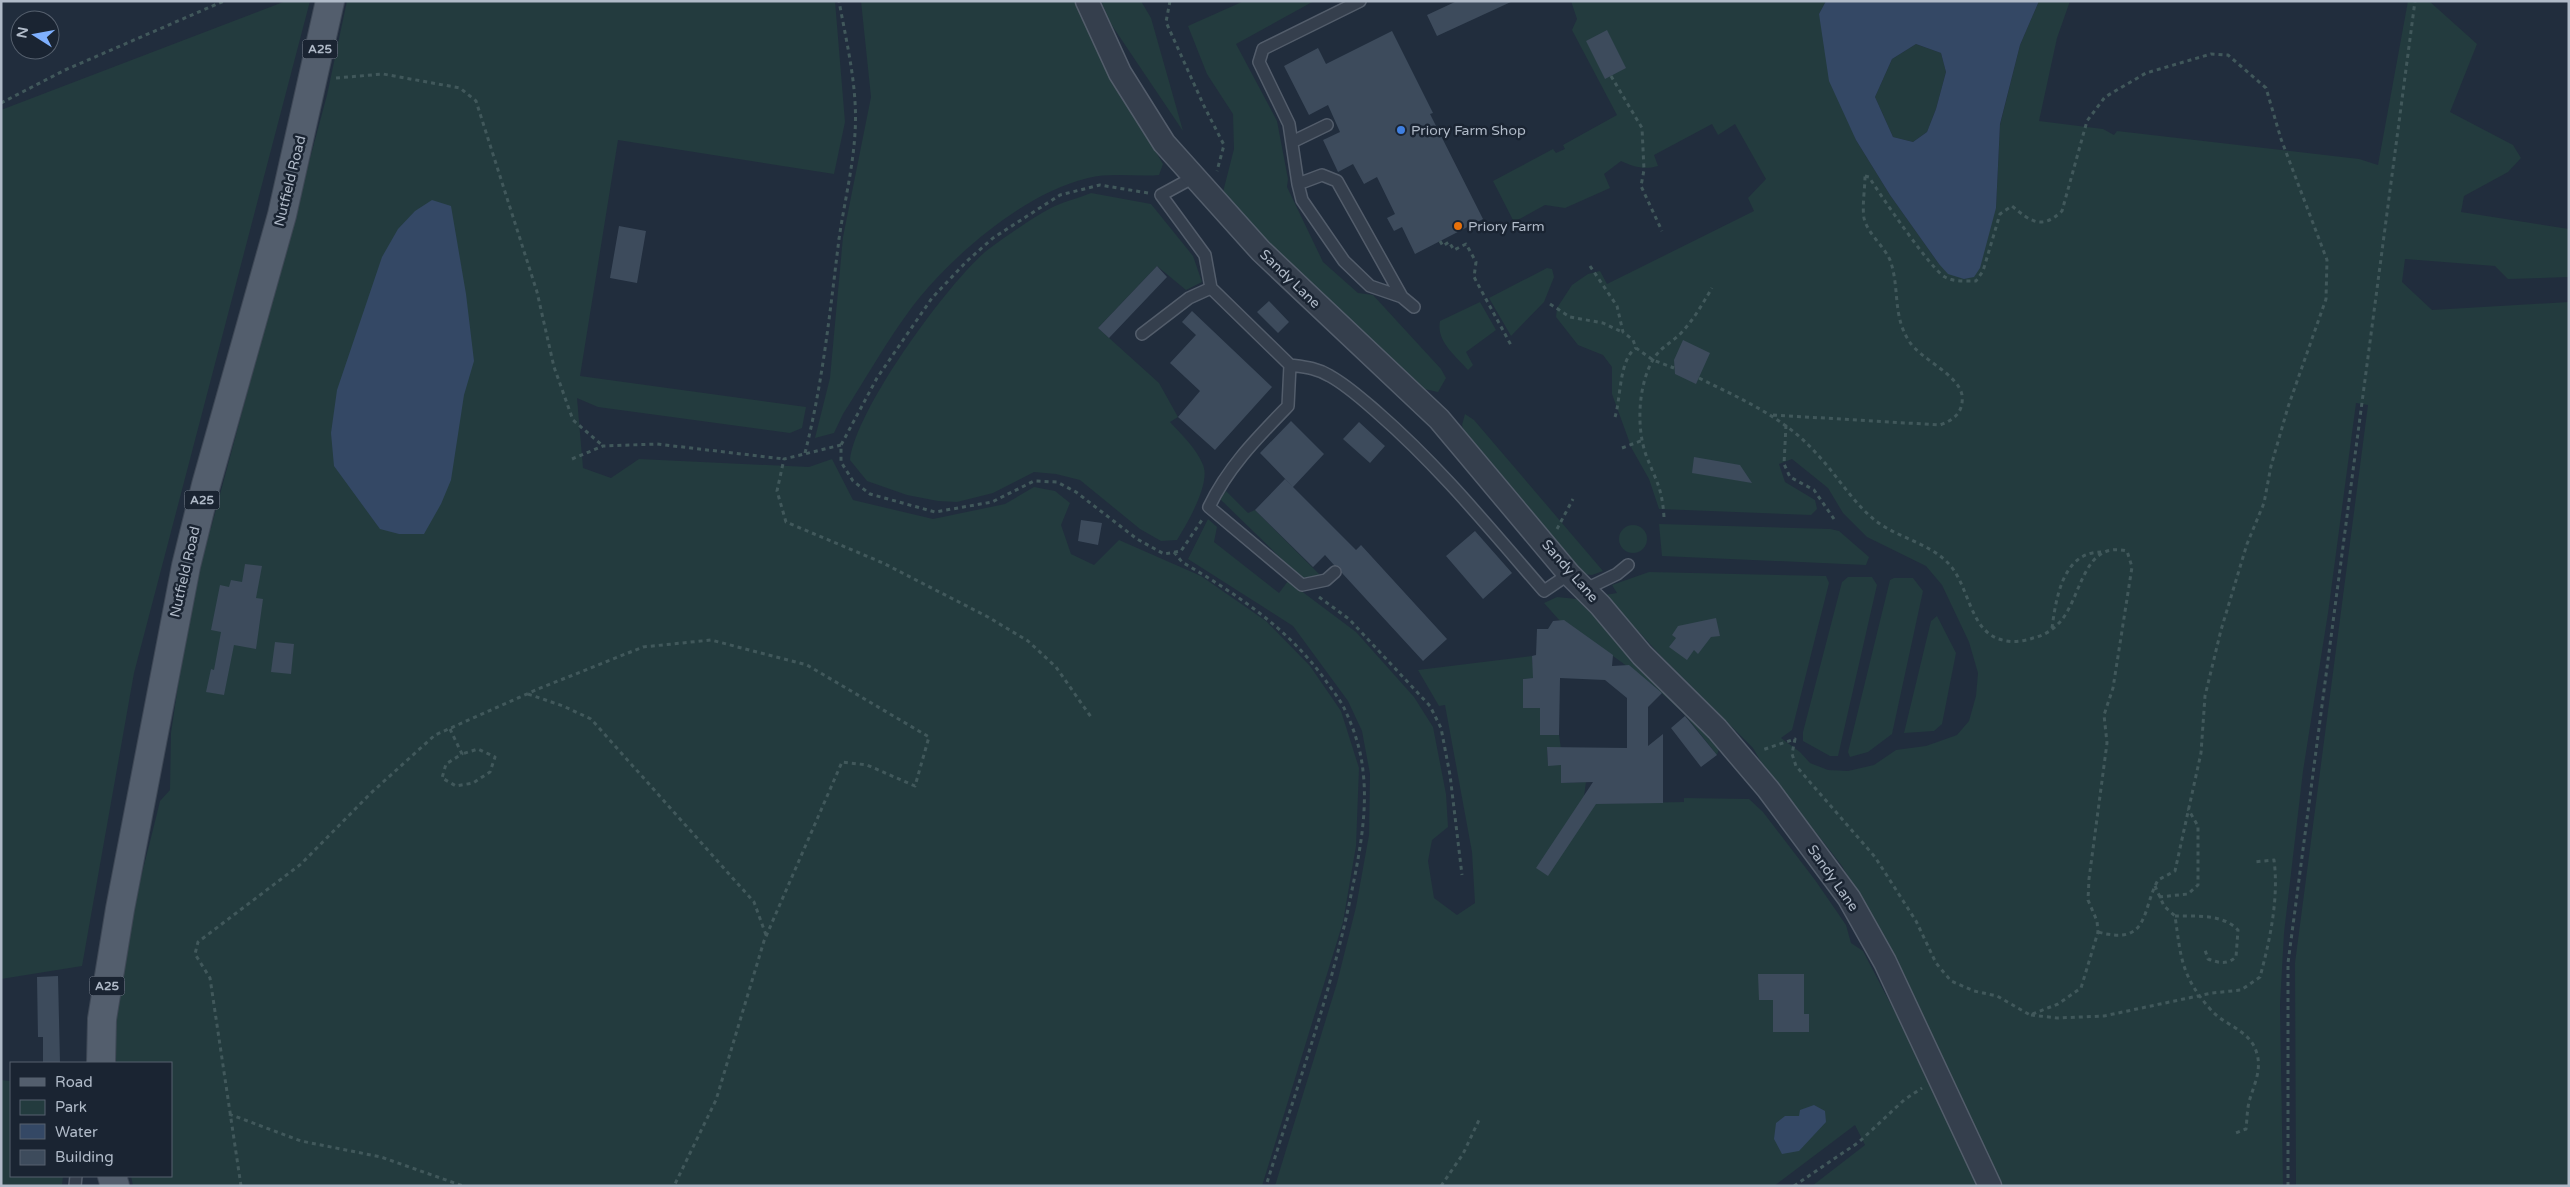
<svg xmlns="http://www.w3.org/2000/svg" width="2570" height="1187" viewBox="0 0 2570 1187" font-family="'Varela Round',sans-serif">
<style>
.green{fill:#233b3e}
.water{fill:#344865;fill-rule:evenodd}
.building{fill:#3d4b5c}
.lines{fill:none;stroke-linecap:round;stroke-linejoin:round}
.service-casing{stroke:#535d6b;stroke-width:14}
.minor-casing{stroke:#535d6b;stroke-width:25}
.primary-casing{stroke:#3e4856;stroke-width:30}
.path{stroke:#41585b;stroke-width:3;stroke-dasharray:4 4;stroke-linecap:butt}
.service{stroke:#353f4d;stroke-width:11}
.minor{stroke:#353f4d;stroke-width:22}
.primary{stroke:#535e6d;stroke-width:28}
.shop-dot{fill:#3f7fe0;stroke:#1a2432;stroke-width:2}
.food-dot{fill:#e8710a;stroke:#1a2432;stroke-width:2}
.labels{text-anchor:middle;dominant-baseline:central;stroke-width:5;stroke-linejoin:round;paint-order:stroke}
.shield{fill:#1a2432;stroke:#838d9b;stroke-width:1}
.shield-label{font-size:12px;font-weight:bold;fill:#b0bac8}
.poi-label{font-size:14px;fill:#b0bac8;stroke:#1a2432;text-anchor:start}
.street-label{font-size:14px;fill:#b0bac8;stroke:#1a2432}
</style>
<rect width="100%" height="100%" fill="#212d3d"/>
<path class="green" d="M286,1h24l-176,672 -52,293 -81,13v-869z
M347,1h488l10,121 -11,52 -216,-34 -38,236 226,31 -4,21 -12,5 -192,-26 -21,-9 6,70 28,10 28,-19 170,8 23,-8 21,41 80,19 72,-15 29,-17 21,4 15,12 -9,22 10,29 23,11 25,-25 82,36 65,45 44,45 31,45 18,57 -3,78 -13,76 -81,264h-1129l-2,-10h40v-113h-55c-5,-88 24,-177 44,-262l10,-11 1,-57 18,-122 19,-80 3,-3 116,-433z
M861,1h217l44,93 41,70 -4,11c-23,2 -48,-3 -71,3 -62,15 -128,71 -168,119 -27,33 -53,80 -77,117l-9,19 -19,5 15,-60 13,-141 28,-140z
M1101,1h40l10,17 32,113 -72,-107z
M1244,1h70l-78,43 41,77 11,58 -1,8 36,75 35,31 15,2 68,74 5,9 -8,14 -18,-4 -146,-137 -51,-59 11,-43 -1,-35 -26,-40 -19,-48z
M1571,1h255l-7,13 37,126 34,55 49,69 57,-56 4,-83 20,-80 19,-44h31l-13,37 -18,83 64,8 11,6 3,-4 242,28 19,6 30,-164h21l48,43 -27,68 63,33 8,13 -13,14 -44,24 -3,16 108,17v48l-61,2 -13,-13 -90,-7 -3,23 30,28 137,-8v884h-273l-1,-223 73,-558 -12,-2 -28,210 -25,158 -19,162 -4,72 3,181h-471l53,-41 -10,-20 -81,61h-499l62,-203 19,-76 13,-72 1,-61 -8,-43 -14,-30 -55,-75 -105,-67 20,-40 9,8 -3,15 65,51 9,-12 68,51 58,65 19,30 13,67 2,33 -16,13 -4,21 6,37 23,17 18,-12 -3,-51 -27,-147 -6,1 -21,-36 114,-14v7l9,15 -18,1v29h17v27h19l2,14 -14,1 1,15h13v18l25,-1 -3,22 101,-2v-4l65,1 14,13 52,68 31,45 5,18 12,8 62,119 -6,-60 -39,-81 -38,-63 -81,-104 -8,-14 -92,-92 -56,-61 12,-2 -5,-8 37,-13 177,4 3,7 -37,147 -11,8 19,14 10,11 18,7 20,1 26,-6 22,-15 30,-4 31,-11 12,-14 7,-25 2,-23 -9,-31 -27,-57 -16,-19 -59,-29 -24,-24 -15,-25 -36,-29 -13,5 6,18 30,18 2,9 -6,6 -152,-6 -10,-30 -17,-30 -20,-55v-27l-9,-12 -25,-10 -22,-28 1,-9 15,-23 16,-11 12,-3 7,13 147,-73 -6,-13 18,-19 -31,-55 -17,11 -6,-11 -58,31 4,11c-14,4 -24,1 -37,-5l-17,13 6,14 -45,20 -20,-3 -31,17 -21,-41 60,-32 3,4 9,-4 -2,-4 54,-30 -45,-85 5,-11z
M1916,44l25,9 5,19 -10,37 -9,23 -14,10 -20,-5 -18,-40 17,-38z
M1091,193l60,11 42,52 9,26 -16,8 -29,-24 -59,62 61,55 19,34 -8,5c11,12 27,27 33,43 8,18 -16,59 -26,75l-16,1 -21,-12 -60,-49 -24,-6 -22,-2 -41,21 -36,9 -19,-1 -31,-6 -40,-14 -17,-21c6,-51 95,-173 135,-208 14,-11 54,-39 70,-46 11,-5 24,-8 36,-13z
M1547,268l5,1 2,8 -10,25 -33,34 -22,-38z
M1480,302l16,28 -30,22 7,13 -5,5c-13,-15 -32,-29 -28,-49z
M1465,414l9,6 129,151 -11,4 -9,-1 -118,-139 -3,-10z
M1226,491l22,22 7,-3 67,67 -18,2 -9,-7 -75,-73z
M1659,524l171,5 9,2 30,26 -3,8 -204,-9z
M1619 539a14 14 0 1 1 28 0a14 14 0 1 1-28 0Z
M1848,577h24l5,8 -39,171h-8l-27,-15v-9l39,-150z
M1894,578h19l10,13 -31,143 -24,18 -18,5 -2,-5 42,-172z
M1557,597l20,2 16,13 127,134 -3,9 -31,-39 -33,-31 -87,-63 -6,-1 -16,-18z
M1937,616l19,37 -14,71 -8,7 -30,2 27,-112z
M1,1080l10,1v95h52l-1,10h-61z"/>
<path class="water" d="M1826,1h213l-19,44 -20,79 -4,84 -16,60 -6,9 -10,2 -16,-5 -9,-10 -49,-69 -34,-55 -27,-59 -10,-67zM1916,44l25,9 5,19 -10,37 -9,23 -14,10 -20,-5 -18,-40 17,-38z
M432,200l19,6 15,88 8,67 -10,34 -13,85 -10,24 -17,30h-25l-19,-5 -46,-63 -3,-33 6,-43 45,-133 16,-28 17,-18z
M1814,1105l11,6 1,11 -27,29 -17,3 -8,-15 2,-16 9,-7h14l1,-6z"/>
<path class="building" d="M1457,1h56l-76,35 -10,-21z
M1607,30l19,38 -21,11 -19,-38z
M1392,31l41,82 -3,1 53,105 -68,35 -13,-27 -8,4 -7,-13 8,-4 -18,-37 -13,7 -11,-20 -15,8 -15,-32 17,-8 -12,-27 -19,10 -25,-49 34,-18 8,16z
M619,226l27,5 -9,52 -27,-5z
M1157,266l10,11 -58,61 -11,-10z
M1269,301l20,21 -11,11 -21,-21z
M1192,311l80,76 -57,63 -37,-33 22,-26 -30,-28 26,-28 -14,-13z
M1683,340l27,13 -14,31 -21,-10 -1,-14z
M1291,421l33,33 -31,33 -33,-34z
M1359,422l26,24 -15,17 -27,-24z
M1694,457l46,8 12,18 -60,-10z
M1285,479l71,71 5,-5 86,94 -24,22 -81,-88 -2,-6 -6,-2 -9,-10 -12,12 -58,-57z
M1081,520l21,3 -4,22 -20,-4z
M1475,531l37,42 -29,26 -37,-43z
M245,564l17,2 -6,32 7,1 -7,50 -22,-4 -10,50 -18,-3 5,-23 3,1 7,-38 -10,-2 9,-45 9,2 2,-7 11,2z
M1716,618l4,18 -9,1 -13,17 -4,-4 -7,10 -18,-13 7,-9 -4,-3 6,-9z
M1564,620l49,35 -1,11 17,-1 33,28 -14,14v39l15,-12v69l-67,1 -48,72 -12,-8 57,-86 -32,1v-18l-13,1 -1,-19 80,1v-50l-22,-18 -45,-2 -1,57h-19v-27h-17v-29l10,-1 -1,-22 4,-1 1,-26h11l5,-8z
M275,642l19,2 -3,30 -20,-2z
M1685,716l32,39 -16,12 -30,-39z
M1758,974h46v40h5v18h-36v-32h-14z
M58,976l2,87h-17v-26h-5l-1,-60z"/>
<g class="lines">
<defs>
<path id="service" d="M1292,142l35,-17
M1298,184l-9,-60 -30,-62 4,-13 97,-48
M1211,288l79,77 -2,41c-31,32 -60,61 -79,101l93,78 24,-5 9,-8
M1402,297l-65,-116 -15,-6 -24,9 4,16 42,61 26,25 32,11 12,10
M1142,334l47,-36 22,-10 -6,-33 -44,-60 33,-18
M1290,365c15,2 27,3 40,11 18,10 33,24 48,37 61,53 113,117 166,178l25,-17
M1584,590l33,-16 11,-9
M75,1186l1,-10"/>
<path id="minor" d="M1087,1l33,72 44,70 97,108 178,168 130,155 31,31 42,50 75,74 51,60 81,109 36,64 105,224"/>
<path id="primary" d="M101,1063l1,-44 18,-110 66,-343 20,-81 76,-270 48,-214
M112,1176l3,10"/>
</defs>
<use href="#service" class="service-casing"/>
<use href="#minor" class="minor-casing"/>
<use href="#primary" class="primary-casing"/>
<path class="path" d="M1170,1l-4,21 38,84 20,39 -7,26
M1611,76l31,52 2,42 -3,16 21,45
M336,78l47,-4 77,14 16,13 61,191 17,75 19,53 30,26
M1,103l64,-33 159,-69
M1865,176l4,1c10,16 63,94 76,100 9,5 21,4 31,4l7,-10 17,-57 12,-8c19,16 30,24 50,5l25,-90 18,-24 41,-24 65,-19 17,1 38,33 15,51 46,121 -1,39 -38,108 -17,59 -7,37 -17,41 -26,86 -16,66 -4,57 -26,118 -17,9c-17,31 -8,66 -60,52
M1148,193l-48,-8 -40,10 -67,43 -26,23 -35,37 -55,80 -36,67v17l12,19 17,13 65,18 57,-10 42,-21 23,1 19,10 61,47 27,15 17,-3 21,-31
M1440,241l3,5 6,-4 5,8 12,-6 10,18 -2,15 38,70
M1590,266l27,40 6,26 10,8 3,8 17,12 21,8
M1550,304l20,13 33,6 19,9
M1699,378c42,21 85,39 117,75 19,20 34,45 54,63 22,21 57,25 78,47 21,21 21,66 51,76 11,4 23,3 34,-1 9,-2 19,-7 26,-15 23,-24 23,-83 68,-72l5,16 -19,121 -9,27 3,28 -18,136 -1,21 9,21 1,11 -17,56 -23,16 -28,11 -33,-19 -23,-5 -23,-10 -15,-18 -20,-42 -41,-64 -79,-91 -4,-12 3,-15 -33,11
M1773,415l167,10c14,-5 24,-13 22,-30 -4,-21 -42,-36 -53,-54 -17,-26 -9,-54 -19,-81 -6,-14 -23,-27 -26,-42 -2,-13 1,-29 1,-42
M1615,417c6,-19 4,-58 21,-69
M1786,425l-2,39 6,13 24,13 20,29
M841,445l-57,14 -7,32 9,31 97,41 105,54 40,24 28,26 35,50
M1622,448l21,-8
M805,453c18,-71 25,-142 34,-214 5,-35 14,-71 16,-106 3,-44 -8,-88 -16,-132
M572,459l31,-13 54,-2 127,15
M1664,517c-2,-30 -8,-36 -18,-62 -10,-28 -8,-71 8,-97 8,-12 19,-16 28,-26 12,-13 21,-29 30,-44
M1557,529l16,-30
M1174,552l8,10c56,33 109,68 146,122 6,8 13,17 17,26 9,19 16,40 18,61 5,41 -4,85 -12,124 -20,99 -55,194 -85,291
M1319,597l30,22 81,87 11,22 9,47 12,100
M2052,628c4,-30 11,-76 49,-76
M528,694l35,12 28,13 163,183 12,33
M450,729l12,25 -16,10 -4,14 14,8 17,-3 17,-11 5,-15 -17,-8 -16,5
M2155,886l9,20 11,10c6,42 6,60 36,94 14,16 40,20 46,44 5,17 -4,33 -8,48 -2,9 -2,18 -3,27l-13,5
M2159,897l29,-3 10,-9v-59l-10,-17
M2175,916c21,0 48,-2 63,14l-2,27c-9,8 -17,6 -28,2l-3,-9
M2031,1015l26,3 47,-2 108,-23 29,-3 19,-13c10,-37 19,-79 14,-117l-20,2
M229,1114l72,27 80,16 82,29
M241,1186l-31,-208 -15,-24 3,-12 103,-78 70,-71 64,-58 103,-46 105,-42 68,-7 96,25 122,72 -14,49 -48,-21 -25,-3 -78,179 -48,159 -42,86
M1441,1186l22,-32 16,-34
M1794,1186l65,-44 45,-42 18,-12
M2288,1186v-223l127,-962"/>
<use href="#service" class="service"/>
<use href="#minor" class="minor"/>
<use href="#primary" class="primary"/>
</g>
<circle class="shop-dot" cx="1401" cy="130" r="5"/>
<circle class="food-dot" cx="1458" cy="226" r="5"/>
<g class="labels">
<g class="shield">
<rect x="302.5" y="39.5" width="35" height="19" rx="4"/>
<rect x="184.5" y="490.5" width="35" height="19" rx="4"/>
<rect x="89.5" y="976.5" width="35" height="19" rx="4"/>
</g>
<g class="shield-label">
<text x="320" y="49">A25</text>
<text x="202" y="500">A25</text>
<text x="107" y="986">A25</text>
</g>
<g class="poi-label">
<text x="1411" y="130">Priory Farm Shop</text>
<text x="1468" y="226">Priory Farm</text>
</g>
<g class="street-label">
<text transform="translate(290 181) rotate(-76)">Nutfield Road</text>
<text transform="translate(1290 279) rotate(44)">Sandy Lane</text>
<text transform="translate(1570 571) rotate(49)">Sandy Lane</text>
<text transform="translate(185 572) rotate(-77)">Nutfield Road</text>
<text transform="translate(1833 878) rotate(55)">Sandy Lane</text>
</g>
</g>
<rect width="2570" height="1187" fill="none" stroke="#b0bac8" stroke-width="5"/>
<rect x="10" y="1062" width="162" height="115" fill="#1a2432" stroke="#56606e"/>
<rect x="20" y="1078" width="25" height="8" fill="#535e6d" stroke="#56606e"/>
<text x="55" y="1087" font-size="15" fill="#b0bac8">Road</text>
<rect x="20" y="1100" width="25" height="15" fill="#233b3e" stroke="#56606e"/>
<text x="55" y="1112" font-size="15" fill="#b0bac8">Park</text>
<rect x="20" y="1124" width="25" height="15" fill="#344865" stroke="#56606e"/>
<text x="55" y="1137" font-size="15" fill="#b0bac8">Water</text>
<rect x="20" y="1150" width="25" height="15" fill="#3d4b5c" stroke="#56606e"/>
<text x="55" y="1162" font-size="15" fill="#b0bac8">Building</text>
<g transform="translate(35 35) rotate(281)"><circle r="24" fill="#1a2432" stroke="#56606e"/>
<path d="M0-4L9 19L0 12L-9 19Z" fill="#7fb0fe"/>
<text y="-8" font-size="14" font-weight="bold" text-anchor="middle" fill="#b0bac8">N</text>
</g>
</svg>
